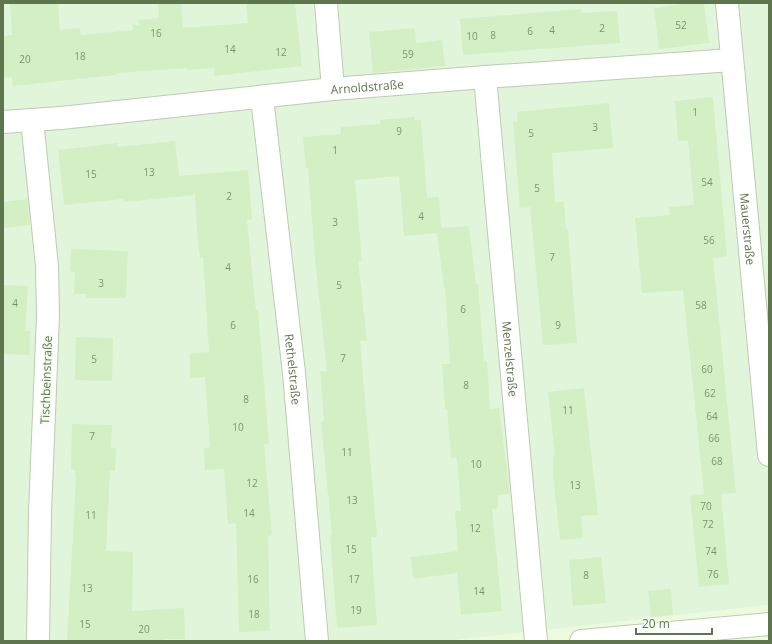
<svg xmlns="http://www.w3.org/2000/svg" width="772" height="644" viewBox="0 0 772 644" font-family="'Open Sans',sans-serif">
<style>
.residential{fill:#e1f5db}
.commercial{fill:#ecfbde}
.building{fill:#d4efc3}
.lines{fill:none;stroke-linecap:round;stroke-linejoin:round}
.minor-casing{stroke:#bacdb0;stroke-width:24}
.minor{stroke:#fff;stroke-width:22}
.labels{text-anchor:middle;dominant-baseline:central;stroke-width:3;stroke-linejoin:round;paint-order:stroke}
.number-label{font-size:10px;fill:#7c946b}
.street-label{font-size:12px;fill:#5f754e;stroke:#f2fef0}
</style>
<rect width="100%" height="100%" fill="#edfbe9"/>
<path class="residential" d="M3,3h766v602l-321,36h-445z"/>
<path class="commercial" d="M769,605v36h-321z"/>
<path class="building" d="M10,3h48l2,27 20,-2 1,7 52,-5 -1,-5h7l-1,-5 21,-2 -1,-14 23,-1 2,25 65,-5 -2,-20h49l7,63 -88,10v-8l-27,2v-2l-71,5v2l-103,11 -1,-9 -9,1v-42l9,-1z
M689,3h15l5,40 -50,6 -5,-41z
M581,9v4l36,-2 3,32 -157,12 -3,-36z
M415,28l1,15 26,-3 3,26 -72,7 -4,-41z
M713,97l14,160 -14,1 23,235 -15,1 8,90 -30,3 -9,-91 14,-2 -21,-204 -41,3 -7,-75 35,-3 -1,-8 25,-2 -6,-64h-10l-3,-40z
M609,103l4,45 -61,5 3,49h9l2,27h2l9,114 -34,2 -13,-138 -10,1 -7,-86h5l-1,-10z
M415,117v3h6l6,78 12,-1 2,31 28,-2 7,58h2l6,77h3l3,48 9,-1 11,86 -12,1v13l-6,1 10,102 -41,4 -4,-42 -44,6 -2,-22 47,-6 -3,-40h6l-4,-53h-6l-4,-49h-2l-3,-45h8l-5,-76h-1l-7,-55 -33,3 -5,-60 -44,4 7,81h-4l9,79 -7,1 17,196h-6l6,88 -40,3 -7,-93h2l-11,-113 3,-1 -4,-50h7l-12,-111 -7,-92h-2l-3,-31 38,-3v-7l40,-3 -1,-4z
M175,141l4,35 69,-6 4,49 -5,1 9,91 2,-1 11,134h-5l8,91 -4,1 2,95 -31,1 -3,-109 -8,1 -4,-55 -19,1 -1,-22 6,-1 -5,-70 -15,1v-25l19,-1 -6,-94h-3l-2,-14 -3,-49 -71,7 -1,-3 -59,6 -6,-55 59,-7 1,4z
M28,199l2,26 -27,3v-26z
M71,249l57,2 -2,47h-40l1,-4h-13l1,-22 -5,-1z
M3,285l25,1 -3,45h5v24l-27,-1z
M76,337l37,1 -1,43 -37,-1z
M584,388l14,127 -17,1 2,22 -23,2 -7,-66v-19l2,1 -7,-64z
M72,424l40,1 -1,23h5l-1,23h-5l-4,80 27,1 -1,59 52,-3 1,31h-22l-1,2h-95l9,-161 -1,-10h-4z
M601,557l5,46 -33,3 -4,-46z
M671,589l2,26 -22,2 -3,-26z"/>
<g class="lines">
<defs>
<g id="minor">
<path d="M326,3l7,86"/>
<path id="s1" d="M727,3l42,452"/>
<path id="s2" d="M485,77l51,564"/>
<path id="s3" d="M262,98l32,275 23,268"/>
<path d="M32,120l15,146 1,49 -8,197 -2,129"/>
<path id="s4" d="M3,122l58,-4 272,-29 152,-12 247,-17"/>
<path d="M581,641l188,-17"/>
</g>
</defs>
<use href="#minor" class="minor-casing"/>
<use href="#minor" class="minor"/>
</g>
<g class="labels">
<g class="number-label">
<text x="681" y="25">52</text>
<text x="602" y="28">2</text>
<text x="552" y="30">4</text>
<text x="530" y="31">6</text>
<text x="156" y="33">16</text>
<text x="493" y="35">8</text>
<text x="472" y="36">10</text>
<text x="230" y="49">14</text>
<text x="281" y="52">12</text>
<text x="408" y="54">59</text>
<text x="80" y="56">18</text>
<text x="25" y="59">20</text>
<text x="695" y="112">1</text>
<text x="595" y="127">3</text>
<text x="399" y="131">9</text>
<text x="531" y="133">5</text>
<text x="335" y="150">1</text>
<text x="149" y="172">13</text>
<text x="91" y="174">15</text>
<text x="707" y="182">54</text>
<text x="537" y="188">5</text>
<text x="229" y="196">2</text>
<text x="421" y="216">4</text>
<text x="335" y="222">3</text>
<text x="709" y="240">56</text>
<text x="552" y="257">7</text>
<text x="228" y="267">4</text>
<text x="101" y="283">3</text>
<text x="339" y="285">5</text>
<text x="15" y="303">4</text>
<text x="701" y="305">58</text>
<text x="463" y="309">6</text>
<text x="233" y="325">6</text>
<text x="558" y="325">9</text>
<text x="343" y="358">7</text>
<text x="94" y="359">5</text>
<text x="707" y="369">60</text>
<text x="466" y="385">8</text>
<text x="710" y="393">62</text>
<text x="246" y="399">8</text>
<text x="568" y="410">11</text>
<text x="712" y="416">64</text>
<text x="238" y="427">10</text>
<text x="92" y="436">7</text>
<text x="714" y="438">66</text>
<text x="347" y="452">11</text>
<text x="717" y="461">68</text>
<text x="476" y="464">10</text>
<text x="252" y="483">12</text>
<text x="575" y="485">13</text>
<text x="352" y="500">13</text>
<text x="706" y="506">70</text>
<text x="249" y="513">14</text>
<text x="91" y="515">11</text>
<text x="708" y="524">72</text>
<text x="475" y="528">12</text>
<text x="351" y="549">15</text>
<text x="711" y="551">74</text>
<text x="713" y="574">76</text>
<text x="586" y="575">8</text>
<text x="253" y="579">16</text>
<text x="354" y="579">17</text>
<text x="87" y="588">13</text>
<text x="479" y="591">14</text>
<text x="356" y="610">19</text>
<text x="254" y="614">18</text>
<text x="85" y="624">15</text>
<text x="144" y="629">20</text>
</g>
<g class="street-label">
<text stroke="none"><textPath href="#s4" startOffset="366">Arnoldstraße</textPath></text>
<text stroke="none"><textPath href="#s1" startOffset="227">Mauerstraße</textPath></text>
<text stroke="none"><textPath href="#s2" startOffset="283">Menzelstraße</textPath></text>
<text stroke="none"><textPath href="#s3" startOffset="273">Rethelstraße</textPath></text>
<text transform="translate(46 380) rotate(-88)">Tischbeinstraße</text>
</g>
</g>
<rect width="772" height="644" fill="none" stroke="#5f754e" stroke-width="8"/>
<path d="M636 628v6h76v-6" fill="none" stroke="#5f754e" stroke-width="2"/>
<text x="642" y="628" font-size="12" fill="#5f754e" stroke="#f2fef0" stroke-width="3" paint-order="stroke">20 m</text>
</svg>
